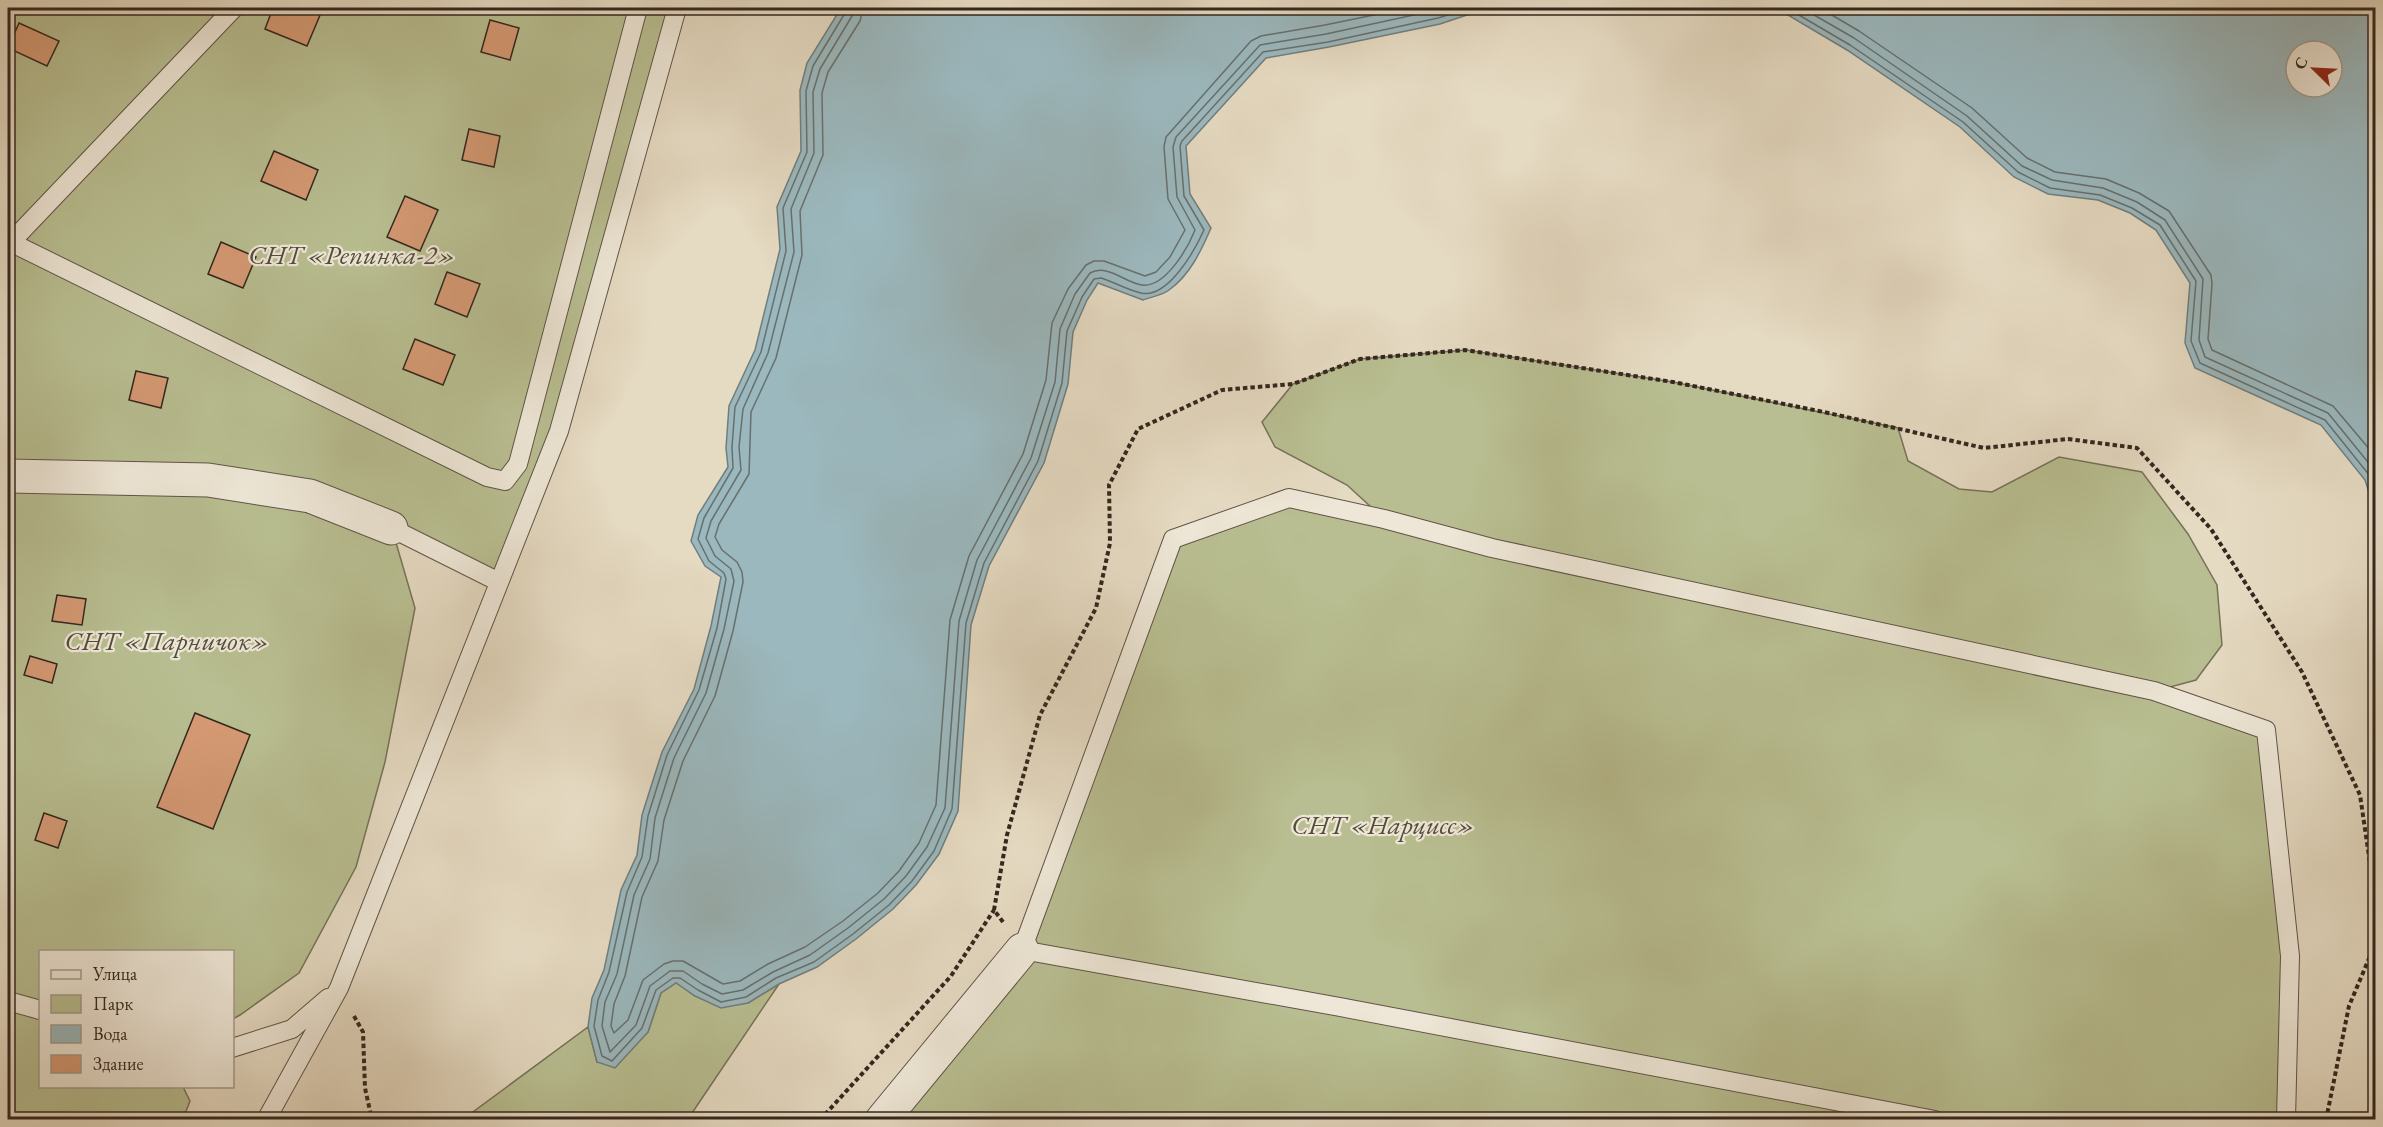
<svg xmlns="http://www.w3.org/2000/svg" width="2383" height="1127" viewBox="0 0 2383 1127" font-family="'EB Garamond',serif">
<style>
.green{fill:#b8be91;stroke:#767258;stroke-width:1.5}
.water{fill:#9bb8be;stroke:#717e7e;stroke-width:1.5;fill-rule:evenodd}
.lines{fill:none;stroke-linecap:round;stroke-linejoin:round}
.shore{stroke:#67706e;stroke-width:1.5}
.building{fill:#d59a74;stroke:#33271f;stroke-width:1.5}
.service-casing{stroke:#605448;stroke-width:20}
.minor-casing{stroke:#605448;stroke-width:35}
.path{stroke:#33271f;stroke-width:4;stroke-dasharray:4.5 3;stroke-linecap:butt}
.service{stroke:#eee7d7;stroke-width:18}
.minor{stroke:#eee7d7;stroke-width:33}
.labels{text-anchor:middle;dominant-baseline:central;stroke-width:4.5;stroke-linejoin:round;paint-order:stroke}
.park-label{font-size:27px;font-style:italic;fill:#544d3c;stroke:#eee7d7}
</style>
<rect width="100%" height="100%" fill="#e5dac2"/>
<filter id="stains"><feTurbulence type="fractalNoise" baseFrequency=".00333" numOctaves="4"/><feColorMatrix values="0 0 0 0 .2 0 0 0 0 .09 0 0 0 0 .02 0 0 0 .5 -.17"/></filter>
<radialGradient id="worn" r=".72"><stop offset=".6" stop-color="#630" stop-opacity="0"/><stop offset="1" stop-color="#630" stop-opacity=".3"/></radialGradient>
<path class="green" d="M8,8h669l-118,423 -60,151 -107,-53 23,79 -30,154 -29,105 -57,106 -59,42 -7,4 -1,-67h-192v134l143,1 7,14 -7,18h-175z
M1466,350l207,32 225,46 10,33 51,28 33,3 67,-35 83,15 46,62 29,51 5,60 -26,35 -41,11 111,39 24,226 -4,163 -1404,1 140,-170 151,-411 116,-41 94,20 -36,-33 -72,-38 -13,-25 31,-38 67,-25z
M677,982l18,14 53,7 31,-19 -91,135 -226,1 126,-93 9,35 51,-30 13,-39z"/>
<path class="water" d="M841,8h647l-48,16 -111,23 -63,11 -80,88 4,48 21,34c-10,23 -21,47 -42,62 -6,5 -18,7 -26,10l-45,-17 -11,17 -14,32 -5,52 -24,79 -55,103 -18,59 -13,186 -19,43 -23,31 -23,24 -37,30 -39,28 -38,17 -31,19 -27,5 -26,-12 -19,-13 -15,10 -13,39 -33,36 -18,-6 -9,-35 4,-29 12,-28 17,-80 16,-35 5,-40 20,-63 32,-63 17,-63 10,-49 -16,-11 -14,-25 7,-26 30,-48 -2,-19 3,-42 26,-56 25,-101 -3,-42 24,-56 -1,-61 7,-27z
M1776,8h599v503l-10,-31 -44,-55 -126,-57 -10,-25 5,-60 -34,-53 -26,-17 -32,-13 -50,-6 -34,-17 -54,-50 -113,-77zM2296,51h36v36h-36z"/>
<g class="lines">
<path class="shore" d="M846,8l-1,5 -32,53 -7,25 1,61 -24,56 3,43 -25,101 -26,55 -3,40 1,21 -29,50 -6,21 11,22 15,12 2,6 -9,49 -18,62 -32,65 -19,61 -6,41 -15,35 -18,80 -11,28 -4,26 8,30 10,5 30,-33 14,-38 17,-12h7l18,12 23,12 25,-5 30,-19 38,-16 39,-28 36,-29 23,-24 22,-30 18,-42 14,-186 18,-60 54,-102 24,-78 5,-52 15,-34 12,-18 7,-1c13,4 26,12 40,15 27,6 54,-43 63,-63l-20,-34 -4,-50 2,-5 81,-89 65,-10 110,-24 33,-10
M853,8l-1,8 -32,53 -7,23 1,61 -23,56 3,43 -26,101 -25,56 -4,38 2,23 -30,51 -5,17 9,18 16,13 3,12 -10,48 -18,64 -32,65 -19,60 -5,41 -16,36 -17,79 -12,28 -3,24 8,26 26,-27 14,-39 20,-15h13l19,13 20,10 21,-4 30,-18 37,-17 38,-27 36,-29 22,-23 21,-29 18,-39 14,-187 18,-61 54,-102 24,-76 5,-53 15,-35 15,-21c17,-10 35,10 52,12 23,3 46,-37 53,-55l-18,-33 -4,-50 3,-10 84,-92 66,-11 120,-26
M863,8l-3,13 -32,51 -6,21 1,62 -23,56 2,44 -26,103 -25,54 -2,62 -30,50 -4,13 7,13 15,12 5,10 1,10 -10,49 -18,65 -32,65 -19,59 -6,41 -16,36 -17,79 -11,28 -3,22 3,7 14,-13 15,-40 21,-16 9,-3h10l40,23 17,-3 28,-17 37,-17 38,-26 35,-28 21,-22 20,-28 17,-38 14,-185 19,-64 54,-102 23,-74 6,-57 16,-34 18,-24 8,-4h10l41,15 11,-4 14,-15 15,-27 -17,-31 -4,-52 2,-10 85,-96 10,-5 64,-11 83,-17
M1787,8l63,37 113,77 55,50 32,16 50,7 32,13 28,17 36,56 -5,60 9,22 125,57 45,56 6,16
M1802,8l52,30 113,78 55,50 30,14 51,8 34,14 28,18 38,59 -4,61 6,17 123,56 48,59
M1820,8l39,23 113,77 55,50 28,14 51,7 33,14 30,18 42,64 1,9 -4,55 4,11 121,56 43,51"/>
</g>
<path class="building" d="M273,8h50l-16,38 -42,-17z
M490,20l29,8 -9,32 -29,-8z
M19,23l40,18 -12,25 -39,-18z
M469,129l31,7 -6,31 -32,-7z
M274,151l44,19 -12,30 -45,-19z
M405,196l33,14 -18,41 -33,-14z
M221,242l35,15 -13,31 -35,-14z
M447,272l33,12 -13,33 -32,-13z
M415,339l40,16 -12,30 -40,-16z
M136,371l32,7 -7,30 -32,-8z
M57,595l29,4 -4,26 -30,-4z
M30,656l27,8 -5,19 -28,-8z
M195,713l55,22 -37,94 -56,-22z
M44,813l23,8 -9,27 -23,-8z"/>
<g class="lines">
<defs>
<path id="service" d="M8,241l479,236 18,4 13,-17 120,-456
M11,242l223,-234
M391,528l108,54
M8,1001l32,9
M232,1048l60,-19 36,-31
M266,1120l73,-132 220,-557 118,-423
M1935,1120l-595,-113 -318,-57 151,-411 116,-41 95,21 108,29 662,143 112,39 24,226 -4,164"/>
<path id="minor" d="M8,476l200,4 102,16 81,32
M882,1120l140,-170"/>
</defs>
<use href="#service" class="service-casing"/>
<use href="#minor" class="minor-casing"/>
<path class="path" d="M1003,922l-9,-12 13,-75 33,-120 56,-107 14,-65 -1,-58 29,-56 84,-39 71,-6 67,-25 105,-9 208,32 151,30 160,36 84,-9 69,9 74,81 91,143 58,123 16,109
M354,1016l9,16 2,56 7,32
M820,1120l131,-144 43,-66
M2326,1120l23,-114 27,-64"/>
<use href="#service" class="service"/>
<use href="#minor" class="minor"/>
</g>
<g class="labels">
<g class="park-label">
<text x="352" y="254">СНТ «Репинка-2»</text>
<text x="167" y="640">СНТ «Парничок»</text>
<text x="1383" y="824">СНТ «Нарцисс»</text>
</g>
</g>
<rect width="2383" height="1127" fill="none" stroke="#e5dac2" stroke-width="30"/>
<rect x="9" y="9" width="2365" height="1109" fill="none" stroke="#33271f" stroke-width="3"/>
<rect x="15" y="15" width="2353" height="1097" fill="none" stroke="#33271f" stroke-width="1.5"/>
<rect x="39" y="950" width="195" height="138" fill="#eee7d7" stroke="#a39a8d" stroke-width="1.5"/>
<rect x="51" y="970" width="30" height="9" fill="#eee7d7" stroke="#a39a8d" stroke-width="1.5"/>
<text x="93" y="980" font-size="18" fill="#33271f">Улица</text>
<rect x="51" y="995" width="30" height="18" fill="#b8be91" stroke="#a39a8d" stroke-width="1.5"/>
<text x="93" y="1010" font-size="18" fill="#33271f">Парк</text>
<rect x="51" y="1025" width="30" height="18" fill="#9bb8be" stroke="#a39a8d" stroke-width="1.5"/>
<text x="93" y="1040" font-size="18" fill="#33271f">Вода</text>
<rect x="51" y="1055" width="30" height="18" fill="#d59a74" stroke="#a39a8d" stroke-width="1.5"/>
<text x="93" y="1070" font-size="18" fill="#33271f">Здание</text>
<g transform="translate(2314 69) rotate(294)"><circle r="28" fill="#eee7d7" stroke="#a39a8d" stroke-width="1.5"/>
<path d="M0-4.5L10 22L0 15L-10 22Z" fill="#8f2418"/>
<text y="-9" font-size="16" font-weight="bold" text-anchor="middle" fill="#33271f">С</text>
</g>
<rect width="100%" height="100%" filter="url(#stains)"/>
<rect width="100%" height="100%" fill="url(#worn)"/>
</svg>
